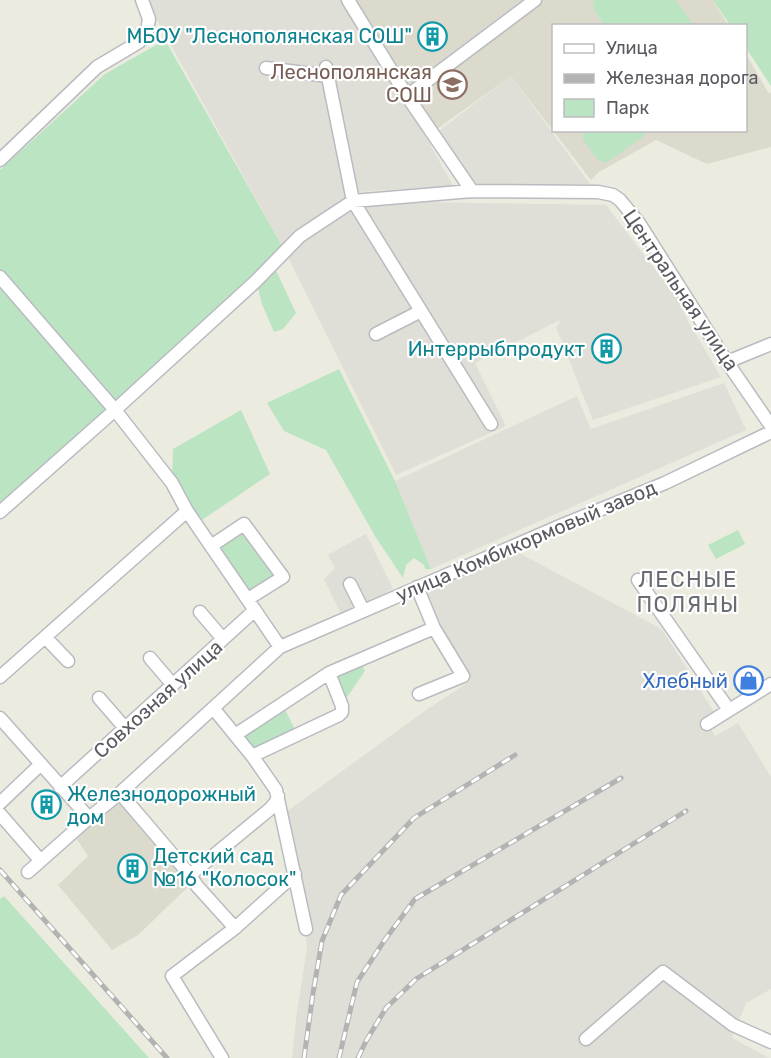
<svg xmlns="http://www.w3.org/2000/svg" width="771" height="1058" viewBox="0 0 771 1058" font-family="Rubik,sans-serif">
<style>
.industrial{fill:#dfded7}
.education{fill:#dbdacd}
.green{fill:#bae4c2}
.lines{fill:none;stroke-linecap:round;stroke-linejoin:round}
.minor-casing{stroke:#babbc1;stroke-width:15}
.minor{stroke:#fff;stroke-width:12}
.rail-casing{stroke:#b3b3b4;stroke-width:5}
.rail{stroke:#fff;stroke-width:3;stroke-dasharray:9;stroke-linecap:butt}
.labels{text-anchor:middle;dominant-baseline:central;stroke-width:4.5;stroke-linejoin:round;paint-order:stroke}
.culture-label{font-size:20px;fill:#0d838f;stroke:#fff;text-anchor:end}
.education-label{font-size:20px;fill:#785e54;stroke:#fff;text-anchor:end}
.street-label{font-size:20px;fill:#585a60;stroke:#fff}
.shop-label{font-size:20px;fill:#366cbe;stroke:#fff;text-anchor:end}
.quarter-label{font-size:22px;letter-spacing:1.5px;fill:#696c72;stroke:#fff}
</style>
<rect width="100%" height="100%" fill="#ebebdf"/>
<path class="industrial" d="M146,0h202l27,44 78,142 -97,6 -3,9 253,4 72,95 11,23 32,54 -128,43 -37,-93 6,-8 -87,44 31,63 -110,49 -111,-224z
M511,76l79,108 -117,3 -37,-54z
M724,383l22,47 -315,139 -36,-88 182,-85 14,33z
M366,534l27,55 -52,25 -17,-35 11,-11 -7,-13z
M517,552l139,74 7,5 51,81 -10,6 11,18 23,-13 33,54v212l-25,14 -14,35 37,20h-477l5,-46 10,-63 -1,-20 -24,-114 144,-105 41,-27 -33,-55 -14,-34z"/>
<path class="education" d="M357,0h356l15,25 -174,1v104h192v-76l22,38 3,1v54l-64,17 -51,-24 -57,32 -8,8 -80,-104 -74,53 -86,-124z
M120,801l64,74 6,10 -52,50 -26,15 -54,-65 30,-29 -12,-18z"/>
<path class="green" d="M593,0h82l19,25h-90l-9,-14z
M713,0h58v86l-25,-38v-22l-16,-1z
M165,40l120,211 -285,260v-341l105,-96z
M586,130h60v1l-2,5 -38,27 -8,-3 -15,-20v-5z
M273,264l23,49 -13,16 -9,3 -12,-28 -5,-20z
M339,369l56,112 36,88h-6l-1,-4 -10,-7 -8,7 -3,13 -28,-42 -49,-86 -42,-19 -17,-28z
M241,410l29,64 -74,50 -24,-41 1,-34z
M244,524l39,53 -35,22 -37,-53z
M738,530l7,14 -29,15 -8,-14z
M361,663l4,8 -20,29 -10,-25z
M282,704l16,31 -46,21 -17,-21z
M4,896l145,162h-149v-159z"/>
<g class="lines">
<defs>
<path id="minor" d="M348,0l59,96 65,95 126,1 15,3 7,5 19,23 88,139 44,64
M326,67l27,134 138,223
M266,68l62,8
M407,96l128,-96
M0,160l97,-93 42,-25 8,-11 2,-12 -7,-19
M0,277l115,133 57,73 15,28 93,136
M376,334l45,-23
M727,362l44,-18
M0,512l115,-102 140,-128 45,-46 53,-35 119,-10
M211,546l33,-22 39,53 -35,22
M638,580l91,130
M350,584l13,26
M417,587l17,41 29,48 -44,18
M200,612l23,27
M45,637l23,24
M150,658l23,27
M0,677l187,-166
M99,698l26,30
M213,708l40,49 23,33 30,139
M0,718l89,100
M707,724l64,-40
M235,735l94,-62
M252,756l87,-41 3,-3v-6l-13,-33 105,-45
M60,787l195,-177
M120,793l70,82 7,11 38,42 -63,48 50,82
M0,803l41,-39
M0,814l40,46
M28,872l61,-54 31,-25 160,-146 280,-121 105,-43 106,-51
M190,875l80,-66 6,-7 2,-6
M235,928l60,-54
M586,1039l77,-67 70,53 38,17"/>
</defs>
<use href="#minor" class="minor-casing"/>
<use href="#minor" class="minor"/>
<defs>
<path id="rail" d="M0,870l167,188
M304,1058l9,-65 9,-52 19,-46 73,-77 101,-63
M339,1058l18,-76 27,-41 31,-42 206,-121
M358,1058l8,-17 20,-33 30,-29 270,-168"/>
</defs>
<use href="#rail" class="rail-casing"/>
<use href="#rail" class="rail"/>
</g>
<defs>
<symbol id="building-ring" viewBox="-11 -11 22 22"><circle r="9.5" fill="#fff" stroke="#0f9aa8" stroke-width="1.5"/><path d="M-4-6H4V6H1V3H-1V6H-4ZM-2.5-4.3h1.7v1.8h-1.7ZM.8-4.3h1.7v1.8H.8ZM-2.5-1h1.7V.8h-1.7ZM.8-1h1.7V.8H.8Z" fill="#0f9aa8"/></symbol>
<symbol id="school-ring" viewBox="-11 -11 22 22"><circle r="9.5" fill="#fff" stroke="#8d6e63" stroke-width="1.5"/><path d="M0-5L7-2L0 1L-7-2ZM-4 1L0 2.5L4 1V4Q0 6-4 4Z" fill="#8d6e63"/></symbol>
<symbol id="shop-ring" viewBox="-11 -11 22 22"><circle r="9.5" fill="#fff" stroke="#3f7fe0" stroke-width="1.5"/><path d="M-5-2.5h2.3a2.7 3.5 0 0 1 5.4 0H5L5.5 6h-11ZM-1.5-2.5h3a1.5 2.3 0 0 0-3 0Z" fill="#3f7fe0"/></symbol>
</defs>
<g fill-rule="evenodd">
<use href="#building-ring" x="416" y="20" width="33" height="33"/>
<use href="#school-ring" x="436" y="68" width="33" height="33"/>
<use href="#building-ring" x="590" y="332" width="33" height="33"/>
<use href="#shop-ring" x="732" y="664" width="33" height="33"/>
<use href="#building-ring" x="30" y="788" width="33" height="33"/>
<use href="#building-ring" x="116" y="852" width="33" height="33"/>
</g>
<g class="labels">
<g class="culture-label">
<text x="412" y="36">МБОУ "Леснополянская СОШ"</text>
<text x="585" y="349">Интеррыбпродукт</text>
<text x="67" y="794" text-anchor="start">Железнодорожный<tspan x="67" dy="23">дом</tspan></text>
<text x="153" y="856" text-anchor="start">Детский сад<tspan x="153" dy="23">№16 "Колосок"</tspan></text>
</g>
<g class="education-label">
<text x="432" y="72">Леснополянская<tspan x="432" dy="23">СОШ</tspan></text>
</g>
<g class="street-label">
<text transform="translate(681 290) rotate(56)">Центральная улица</text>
<text transform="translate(526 541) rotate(-23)">улица Комбикормовый завод</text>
<text transform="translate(158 699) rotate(-42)">Совхозная улица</text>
</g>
<g class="shop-label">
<text x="728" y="681">Хлебный</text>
</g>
<g class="quarter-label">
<text x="688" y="579">ЛЕСНЫЕ<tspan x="688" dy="25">ПОЛЯНЫ</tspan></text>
</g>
</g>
<rect x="552" y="24" width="195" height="108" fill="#ffffff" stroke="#bcbdbf" stroke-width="1.5"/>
<rect x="564" y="44" width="30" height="9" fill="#ffffff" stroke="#bcbdbf" stroke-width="1.5"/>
<text x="606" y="54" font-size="18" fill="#585a60">Улица</text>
<rect x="564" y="74" width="30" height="9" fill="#b3b3b4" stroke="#bcbdbf" stroke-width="1.5"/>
<text x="606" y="84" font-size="18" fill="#585a60">Железная дорога</text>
<rect x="564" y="99" width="30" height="18" fill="#bae4c2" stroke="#bcbdbf" stroke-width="1.5"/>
<text x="606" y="114" font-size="18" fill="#585a60">Парк</text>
</svg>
